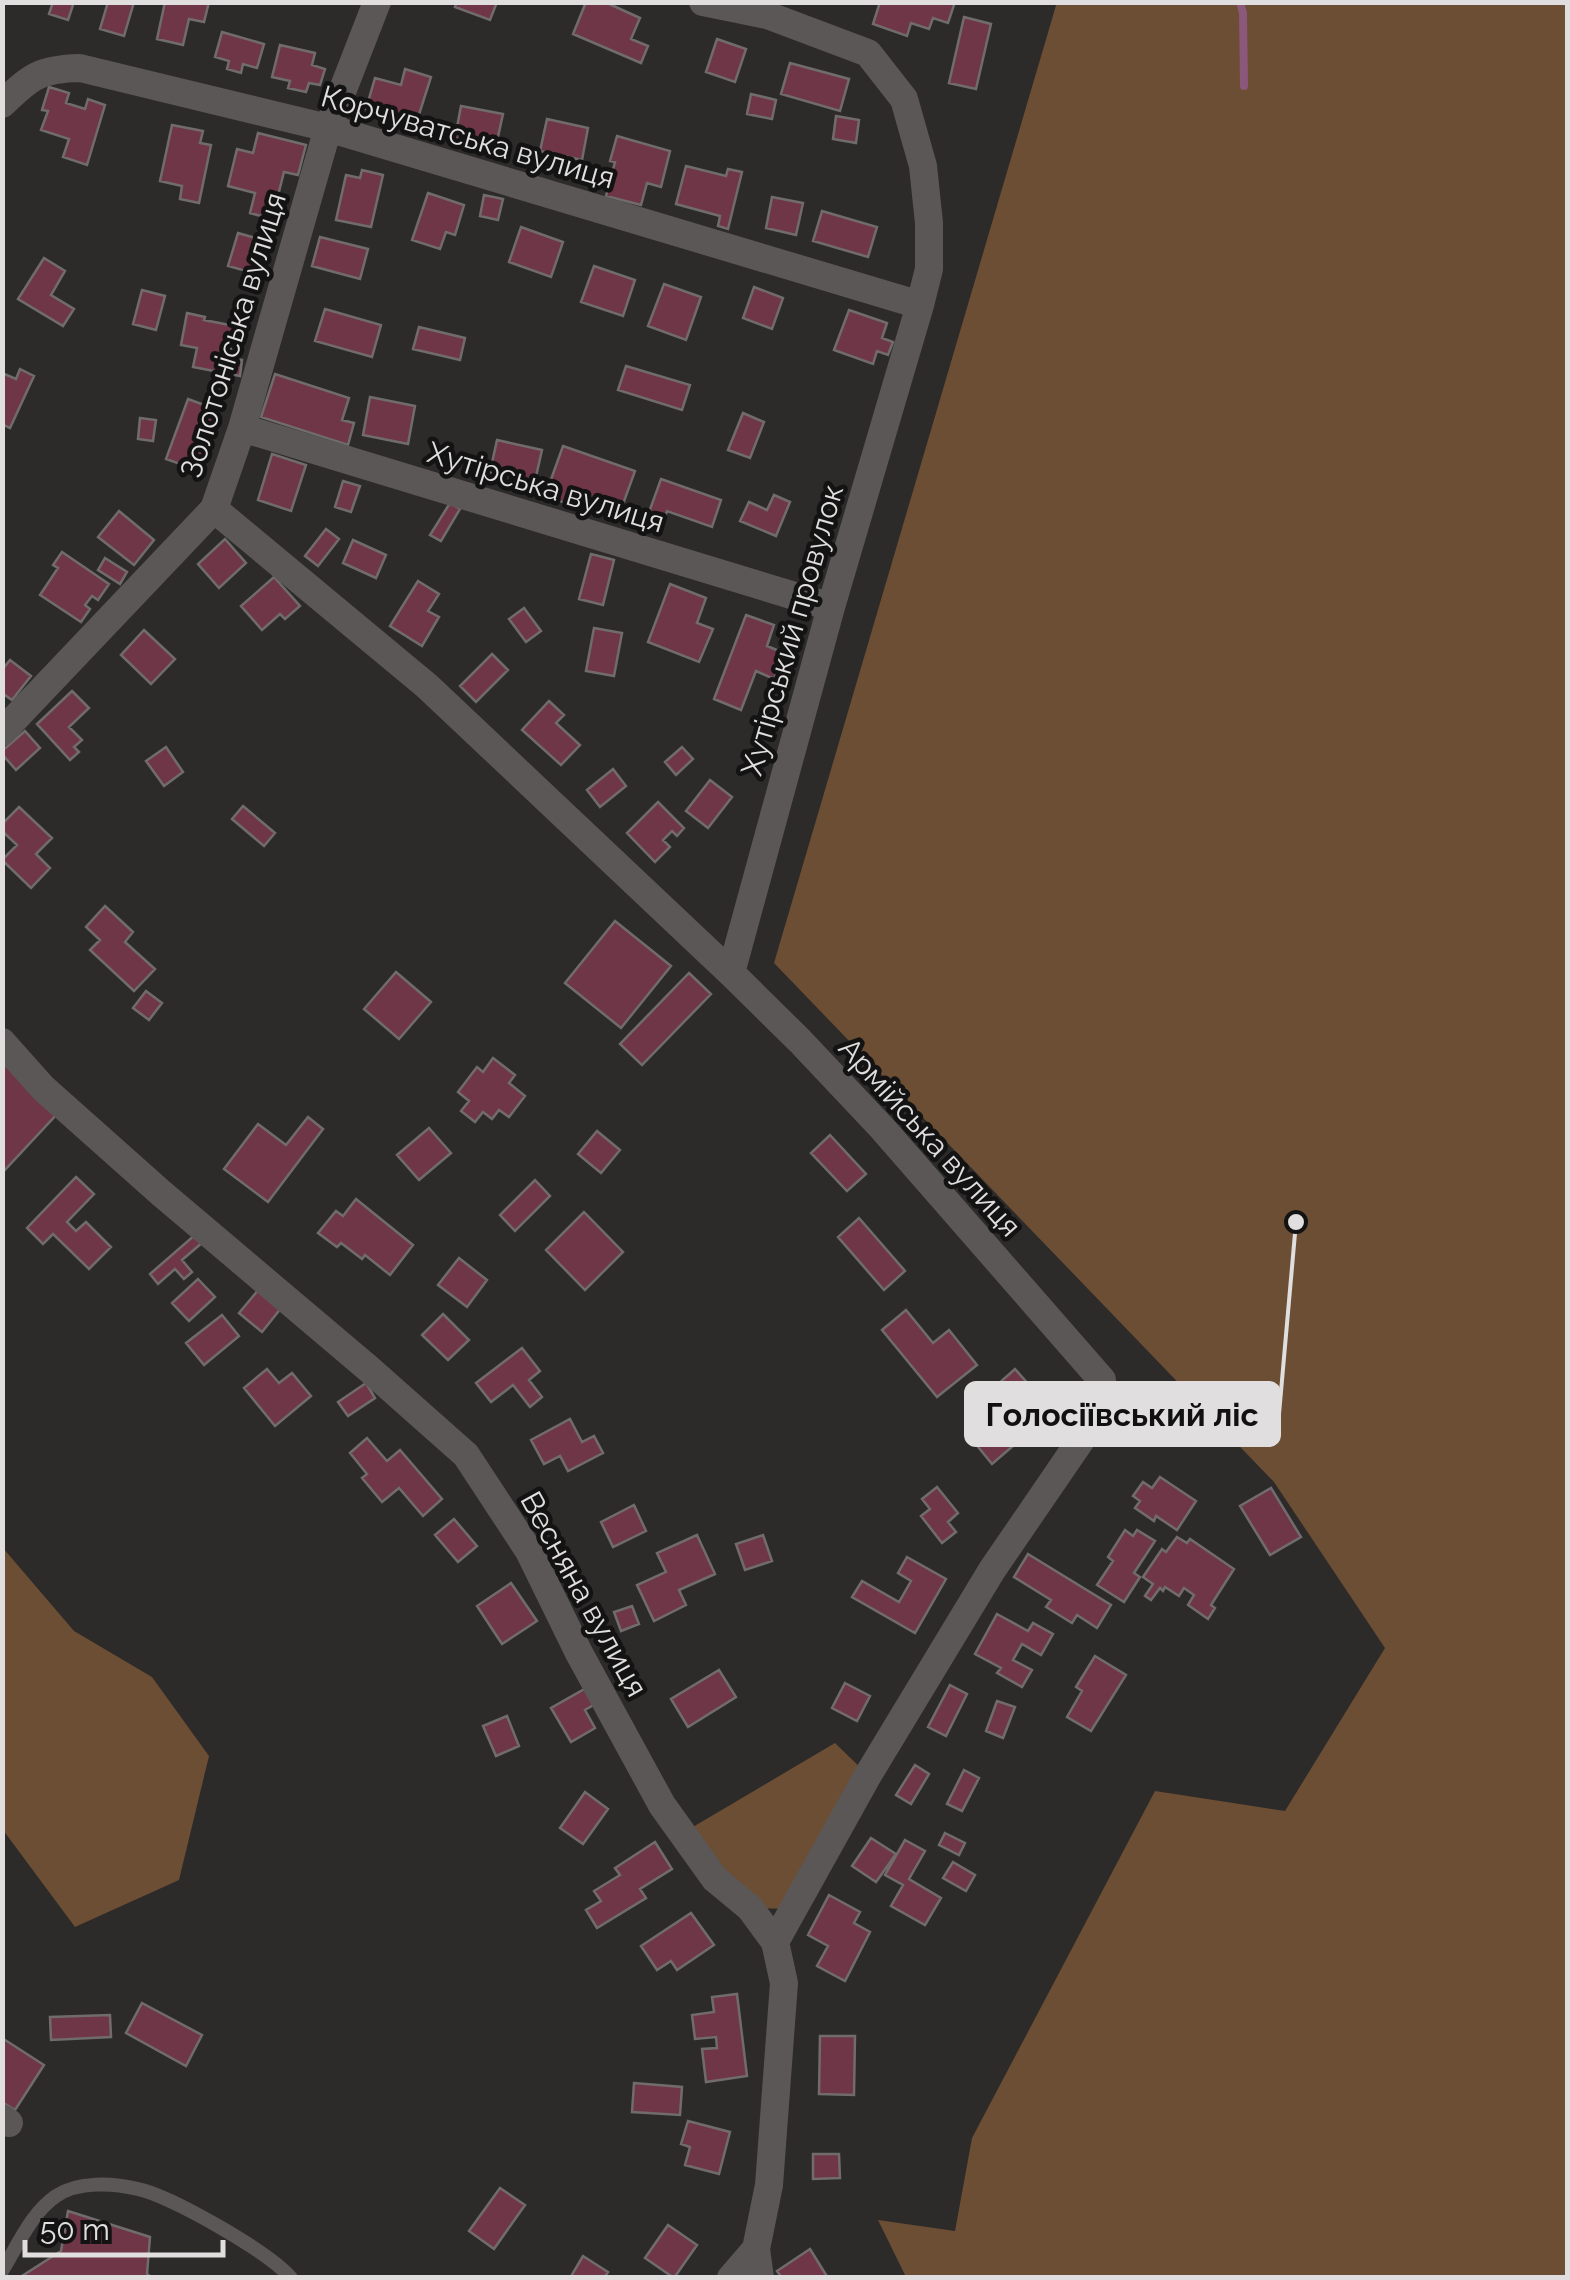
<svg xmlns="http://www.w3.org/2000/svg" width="1570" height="2280" viewBox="0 0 1570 2280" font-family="Raleway,sans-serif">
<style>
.green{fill:#6b4e33}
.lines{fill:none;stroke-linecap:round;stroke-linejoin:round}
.stream{stroke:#8b577a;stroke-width:8}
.building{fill:#6f3648;stroke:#706c6d;stroke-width:2.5}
.lane{stroke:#5b5757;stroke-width:14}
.street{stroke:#5b5757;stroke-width:28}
.labels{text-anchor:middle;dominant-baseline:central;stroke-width:9;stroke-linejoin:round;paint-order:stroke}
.street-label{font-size:30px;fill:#e0dede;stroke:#141313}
.leader{fill:none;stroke:#e0dede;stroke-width:4}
.callout-dot{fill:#e0dede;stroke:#141313;stroke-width:4}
.callout{fill:#e0dede;stroke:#e0dede;stroke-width:4}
.callout-label{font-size:32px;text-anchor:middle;font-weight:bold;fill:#111}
</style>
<rect width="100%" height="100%" fill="#2d2a2a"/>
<path class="green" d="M1057,2l510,1v2274h-661l-28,-57 77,11 17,-93 183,-347 130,20 100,-163 -111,-166 -500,-519z
M3,1548l71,83 78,46 57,79 -30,124 -104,47 -72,-97z
M835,1743l33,32 -75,134 -43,-1 -69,-74z"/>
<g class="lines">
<path class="stream" d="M1240,2l3,11 1,73"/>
</g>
<path class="building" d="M53,2h21l-6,18 -19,-6z
M108,2h26l-10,34 -24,-7z
M165,2h44l-5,20 -15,-3 -6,26 -26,-6z
M457,2h40l-7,18 -35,-13z
M586,2h19l35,16 -9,21 17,7 -7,17 -68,-29z
M880,2h75l-7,21 -15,-5 -4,11 -18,-6 -4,13 -34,-12z
M964,17l27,7 -15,65 -27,-6z
M222,32l42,12 -7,24 -14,-4 -2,9 -14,-4 2,-8 -14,-4z
M717,39l29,10 -11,33 -29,-10z
M280,45l35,8 -3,12 13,4 -5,16 -11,-2 -3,9 -18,-4 2,-7 -18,-4z
M790,63l59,16 -9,32 -59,-17z
M405,69l26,8 -15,47 -50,-15 9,-31 26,7z
M49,87l20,6 -3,10 19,6 3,-10 17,6 -18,60 -24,-8 6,-18 -28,-9 7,-19 -6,-1z
M751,94l25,6 -4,19 -25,-5z
M461,106l42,8 -7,32 -41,-8z
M836,116l23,4 -3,23 -23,-4z
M547,119l41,9 -6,32 -42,-9z
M172,125l31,6 -3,12 11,2 -12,58 -19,-4 2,-13 -22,-5z
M258,133l48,12 -8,30 -14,-3 -12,47 -22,-6 5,-20 -27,-7 9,-37 16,4z
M617,136l53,15 -9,36 -14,-4 -6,22 -35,-9 9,-34 -5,-1z
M686,166l40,10 2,-7 14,3 -14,57 -10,-3 2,-10 -44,-12z
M362,170l21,5 -12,52 -35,-7 10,-45 14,3z
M428,193l36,12 -9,30 -9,-3 -6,17 -28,-9z
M484,195l19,4 -5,21 -18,-4z
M772,197l31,6 -7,32 -30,-7z
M822,211l55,16 -9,30 -55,-16z
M521,227l42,15 -12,35 -42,-15z
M238,233l28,8 -9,33 -29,-8z
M320,237l48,12 -8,30 -48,-13z
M44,258l21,13 -14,24 23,14 -11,17 -45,-27z
M594,266l41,14 -12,36 -42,-14z
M664,284l37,13 -15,43 -38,-14z
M754,287l29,11 -11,31 -29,-11z
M142,290l23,6 -9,34 -23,-6z
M325,309l56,16 -9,32 -57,-16z
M849,310l38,13 -5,15 11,4 -5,13 -11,-4 -4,13 -39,-14z
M187,313l18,4 -1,3 31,6 -6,31 13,3 -2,16 -47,-9 4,-19 -16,-3z
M419,327l46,11 -5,22 -47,-11z
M626,366l64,19 -8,25 -64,-20z
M20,369l14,7 -24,52 -8,-4v-51l14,6z
M275,374l74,24 -7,22 12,3 -6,22 -87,-28z
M370,397l45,9 -7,38 -45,-9z
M188,399l30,11 -21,60 -31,-11z
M743,413l21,9 -14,36 -22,-8z
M140,418l16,2 -3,21 -15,-2z
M497,440l45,10 -7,31 -45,-9z
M563,446l72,25 -17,47 -30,-10 4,-11 -13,-5 -5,14 -29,-10z
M272,454l34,11 -15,46 -33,-11z
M661,479l60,21 -9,27 -45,-16 -3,9 -16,-5z
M343,481l17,5 -9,26 -16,-5z
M774,495l16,7 -14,34 -36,-15 9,-19 18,8z
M450,503l10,6 -19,32 -11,-6z
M119,511l35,29 -20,25 -36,-28z
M326,529l13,10 -21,27 -13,-10z
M225,539l21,24 -27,25 -21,-24z
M353,540l33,15 -10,23 -33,-15z
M62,552l47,32 -11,16 -6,-4 -7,9 5,4 -9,13 -41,-27 18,-27 -5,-3z
M591,554l23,6 -11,45 -24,-6z
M105,558l22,14 -7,12 -22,-14z
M274,577l26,29 -15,13 -5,-5 -18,16 -21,-24z
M418,581l21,13 -11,17 11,6 -17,29 -32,-20z
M670,584l36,14 -9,25 16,6 -14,33 -51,-20z
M524,608l17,23 -15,11 -17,-23z
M746,615l28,10 -7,21 17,7 -10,26 -18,-8 -15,39 -27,-11z
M594,628l28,5 -8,43 -28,-5z
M144,630l31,29 -24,25 -30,-29z
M492,654l16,16 -32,32 -16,-16z
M10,660l21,16 -19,24 -10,-7v-23z
M72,691l17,17 -20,19 13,13 -8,7 5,5 -9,8 -33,-36z
M549,701l15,14 -8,8 24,22 -19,20 -39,-35z
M25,731l15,17 -24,22 -14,-16v-3z
M166,747l17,25 -19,14 -18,-25z
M682,747l11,12 -17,16 -11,-13z
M613,769l13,17 -26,21 -13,-17z
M710,780l22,17 -24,31 -22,-17z
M658,802l26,26 -7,8 -5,-5 -9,9 7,7 -15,15 -28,-29z
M243,806l32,27 -11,13 -32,-27z
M19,807l33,31 -16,16 14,14 -19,20 -29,-28 15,-15 -15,-14v-7z
M105,906l28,26 -8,10 30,27 -21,22 -44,-41 10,-10 -14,-13z
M615,921l56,45 -50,62 -56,-45z
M396,972l35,30 -32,37 -35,-30z
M689,973l22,21 -69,71 -22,-21z
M146,991l16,12 -13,17 -16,-12z
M493,1058l22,17 -6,8 16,13 -16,21 -10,-7 -7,9 -9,-7 -8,10 -14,-11 8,-10 -11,-9 19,-25 6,5z
M2,1062l56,51 -56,60z
M308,1117l15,12 -55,73 -44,-33 34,-45 28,21z
M429,1128l22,25 -32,27 -22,-25z
M597,1131l23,19 -19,23 -23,-19z
M830,1135l36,39 -19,17 -36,-38z
M76,1177l18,17 -27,28 9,9 10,-9 25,25 -22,22 -36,-35 -10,10 -16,-16z
M535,1180l15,16 -35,35 -15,-16z
M356,1199l57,46 -23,30 -25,-20 -3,4 -21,-16 -4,4 -19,-14 18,-22 7,5z
M584,1212l39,40 -38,38 -39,-40z
M859,1218l46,53 -21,19 -46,-53z
M196,1234l7,8 -21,18 10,12 -8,7 -9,-10 -17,15 -8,-10z
M459,1258l28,22 -20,27 -29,-22z
M198,1279l17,18 -26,24 -17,-18z
M259,1289l23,18 -20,25 -23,-19z
M906,1310l27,33 16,-13 28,35 -40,32 -55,-67z
M443,1314l26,26 -21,20 -26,-25z
M222,1315l17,21 -35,29 -18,-22z
M522,1348l18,23 -11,9 13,17 -12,10 -17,-22 -22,17 -15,-19z
M267,1369l12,14 13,-10 19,23 -36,30 -31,-38z
M1015,1369l23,26 -9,8 6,7 -5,4 8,9 -19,16 -34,-39 16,-13 -3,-3z
M366,1383l9,15 -27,18 -10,-14z
M989,1414l25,31 -22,19 -26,-32z
M570,1419l12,23 12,-6 9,17 -35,18 -8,-15 -16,8 -13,-24z
M367,1438l20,23 13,-11 42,49 -19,17 -24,-28 -17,14 -20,-24 5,-4 -17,-21z
M1160,1477l36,24 -19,29 -21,-14 -2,5 -19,-13 5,-7 -7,-5 10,-14 9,6z
M937,1487l21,26 -10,9 8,10 -14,11 -21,-27 9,-7 -8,-10z
M1271,1488l30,49 -31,18 -30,-49z
M634,1505l12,26 -33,16 -12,-25z
M454,1519l23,27 -19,16 -23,-27z
M1125,1530l8,6 4,-6 18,11 -21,32 6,4 -16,25 -27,-17 16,-24 -5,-4z
M697,1535l18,39 -36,16 7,15 -32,16 -17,-36 29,-13 -9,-19z
M763,1535l9,26 -27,9 -9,-26z
M1177,1537l10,6 3,-4 44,30 -23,36 4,3 -7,11 -20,-14 6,-10 -10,-7 -5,8 -14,-9 -2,4 -3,-3 -9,12 -6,-4 8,-12 -10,-7 19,-28 4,3z
M1028,1554l83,51 -14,23 -20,-13 -5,8 -26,-16 5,-7 -37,-23z
M907,1557l39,22 -31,54 -63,-36 10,-16 37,21 12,-21 -13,-8z
M511,1583l26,38 -35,23 -25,-38z
M632,1606l7,18 -18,7 -7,-19z
M997,1614l31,17 5,-8 20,11 -12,21 -19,-11 -9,16 19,10 -10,17 -25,-14 4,-5 -26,-14z
M1095,1656l31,19 -35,56 -24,-14 15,-26 -6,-4z
M719,1670l17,27 -48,30 -17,-28z
M845,1683l25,13 -13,25 -25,-13z
M950,1685l17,9 -21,42 -18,-9z
M588,1687l9,16 -12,7 10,18 -24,14 -20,-34z
M997,1701l18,6 -12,31 -17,-7z
M507,1716l12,30 -23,10 -13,-30z
M915,1765l14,9 -18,30 -15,-9z
M964,1770l15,8 -17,33 -15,-7z
M585,1792l23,17 -25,35 -23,-16z
M945,1833l20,10 -6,12 -20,-10z
M871,1838l25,16 -20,28 -24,-16z
M905,1840l20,11 -16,28 32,19 -16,27 -34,-19 12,-21 -18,-10z
M655,1842l17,27 -32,20 6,9 -49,30 -11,-18 15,-9 -7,-10 26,-16 -5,-7z
M953,1862l22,13 -9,16 -23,-13z
M829,1895l31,17 -6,11 16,9 -25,49 -28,-15 11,-20 -20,-11z
M691,1913l23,32 -37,25 -6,-9 -14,9 -16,-24z
M737,1994l10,82 -41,6 -4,-33 15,-1 -1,-11 -21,2 -3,-24 22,-3 -2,-15z
M142,2003l60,32 -16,31 -60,-33z
M110,2015l1,22 -60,3 -1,-23z
M820,2036h35l-1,59 -35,-1z
M2,2038l42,27 -29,45 -13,-8z
M634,2083l48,4 -2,28 -48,-3z
M688,2121l42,11 -11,42 -34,-9 5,-18 -9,-3z
M813,2154h26l1,24 -27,1z
M500,2188l25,17 -31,44 -25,-18z
M68,2211l82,26 -3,37 6,4h-130l-1,-2 39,-25z
M668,2225l29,20 -23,33 -29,-20z
M810,2249l18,29h-46l-5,-7z
M583,2256l25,16 -4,6h-34z"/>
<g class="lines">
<path class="lane" d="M2,2271c15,-24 29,-58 54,-75 22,-15 57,-13 82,-7 33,7 131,63 153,89"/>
<path class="street" d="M703,2l64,13 101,38 36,46 19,67 6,57v46l-9,36 -89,302 -100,366
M2,104c30,-28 37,-35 78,-36l248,60 592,177
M242,428l589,179
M214,509l213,177 304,287 69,68 83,88 219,251 -1,22 -18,35 -91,133 -124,205 -93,167
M2,732l212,-223 28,-81 86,-300 49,-126
M2,1042l41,46 118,105 208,176 97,86 63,96 50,102 83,152 53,74 35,29 25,34 9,41 -15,202 -13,64 4,29
M2,2118l7,5
M731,2278l25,-29"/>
</g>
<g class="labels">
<g class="street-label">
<text transform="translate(468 137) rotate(16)">Корчуватська вулиця</text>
<text transform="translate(233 335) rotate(-73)">Золотоніська вулиця</text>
<text transform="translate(546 487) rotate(17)">Хутірська вулиця</text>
<text transform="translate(792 630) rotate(-74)">Хутірський провулок</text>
<text transform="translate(930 1137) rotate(48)">Армійська вулиця</text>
<text transform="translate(584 1594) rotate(61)">Весняна вулиця</text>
</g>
</g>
<path class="leader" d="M1296 1222L1279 1414"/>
<circle class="callout-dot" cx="1296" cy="1222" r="10"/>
<rect class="callout" x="966" y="1383" width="313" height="62" rx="10"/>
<g class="callout-label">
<text x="1122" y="1426">Голосіївський ліс</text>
</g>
<rect width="1570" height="2280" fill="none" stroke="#e0dede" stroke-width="10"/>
<path d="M25 2240v15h198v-15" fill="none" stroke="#e0dede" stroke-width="5"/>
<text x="40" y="2240" font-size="30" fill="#e0dede" stroke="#141313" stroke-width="8" paint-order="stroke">50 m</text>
</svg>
